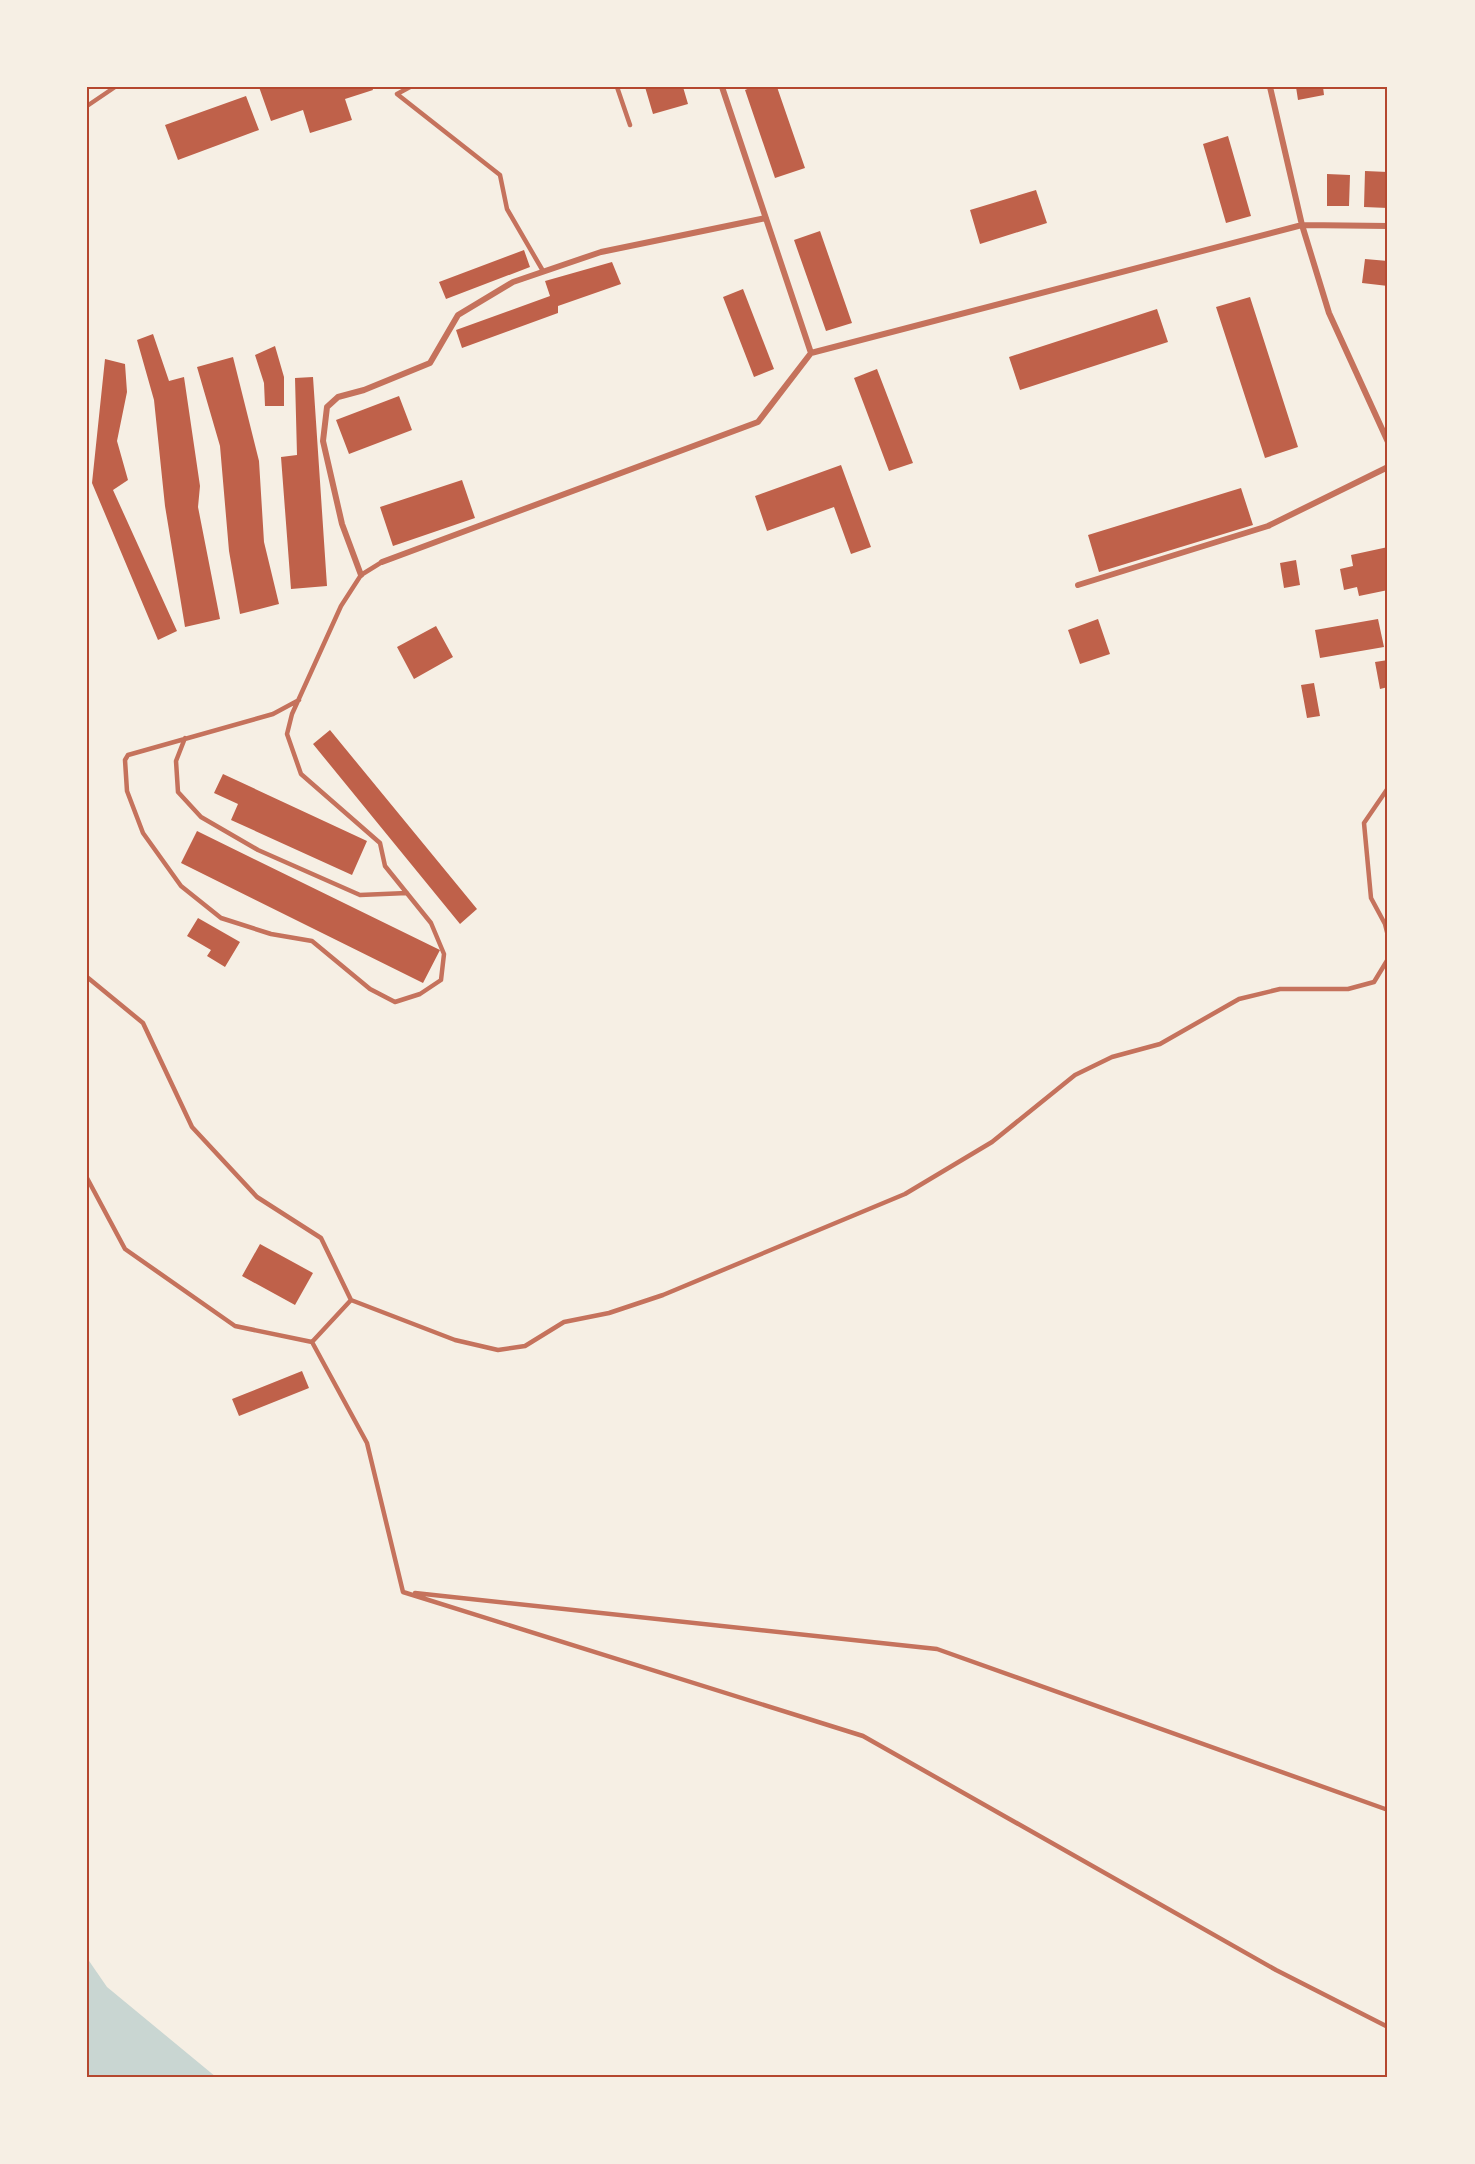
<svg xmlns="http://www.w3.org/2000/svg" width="1475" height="2164" viewBox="0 0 1475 2164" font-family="'IBM Plex Sans',sans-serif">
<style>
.water{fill:#c9d6d2}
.building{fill:#bf614a}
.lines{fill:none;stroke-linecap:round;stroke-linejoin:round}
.service{stroke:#c5725c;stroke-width:4.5}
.minor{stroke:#c5725c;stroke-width:6}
.neatline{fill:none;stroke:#b5482f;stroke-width:2}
</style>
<rect width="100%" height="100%" fill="#f6efe4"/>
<path class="water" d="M87,1958l20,29 109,90h-129z"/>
<path class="building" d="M259,87h113l1,3 -28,9 7,21 -42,13 -7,-23 -32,11z
M645,87h38l5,17 -35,10z
M752,87h25l28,81 -30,10 -30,-88z
M1296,87h27l1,8 -26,5z
M246,96l13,34 -81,30 -13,-35z
M1228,136l23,80 -25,7 -23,-79z
M1365,171l23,1v36l-24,-1z
M1327,174l23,1 -1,31h-22z
M1036,190l11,33 -67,21 -10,-34z
M820,231l32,92 -26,8 -32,-91z
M524,250l6,17 -84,32 -7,-17z
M1365,259l23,2v25l-26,-3z
M612,262l9,22 -63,22v7l-96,35 -6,-18 94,-34 -5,-15z
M743,289l31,80 -20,8 -31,-80z
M1250,297l48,150 -33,11 -49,-151z
M1157,309l11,33 -148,48 -11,-33z
M153,334l16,47 15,-4 16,109 -2,21 22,112 -35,8 -20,-121 -11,-106 -17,-60z
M275,346l9,31v29h-19l-1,-23 -9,-28z
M233,357l26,104 5,81 15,62 -39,10 -11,-63 -9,-105 -23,-79z
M105,359l20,5 2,28 -10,49 11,39 -15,10 64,141 -19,9 -66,-157z
M877,369l36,94 -24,8 -35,-93z
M313,377l14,209 -36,3 -10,-132 16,-2 -2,-77z
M399,396l13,34 -63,24 -13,-34z
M841,465l30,82 -20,7 -17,-47 -67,24 -12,-35z
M462,480l13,38 -82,28 -13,-39z
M1241,488l12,37 -154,47 -11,-37z
M1388,547v43l-29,6 -2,-9 -13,3 -4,-21 13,-3 -2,-11z
M1296,560l4,25 -16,3 -4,-25z
M1098,619l12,35 -30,10 -12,-34z
M1378,619l6,28 -64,11 -5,-28z
M436,626l17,31 -39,22 -17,-32z
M1388,660v27l-8,2 -5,-27z
M1314,683l6,33 -13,2 -6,-33z
M330,730l147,179 -17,15 -147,-180z
M223,774l144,67 -15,34 -121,-55 7,-16 -24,-11z
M197,831l243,119 -17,33 -242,-120z
M198,918l42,24 -15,25 -18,-11 4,-6 -24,-14z
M260,1244l53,29 -18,32 -53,-29z
M302,1371l7,17 -70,28 -7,-17z"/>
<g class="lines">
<path class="service" d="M410,87l-13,7 103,81 7,34 36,62
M617,87l13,38
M87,106l28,-19
M299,700l-26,14 -145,41 -3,5 2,31 16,42 38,53 40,32 50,16 41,7 58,48 25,13 25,-8 21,-14 3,-26 -13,-31 -46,-57 -5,-23 -79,-69 -14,-40 5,-20 49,-108 20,-31 21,-13
M185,738l-9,23 2,31 23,25 57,33 102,45 47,-2
M1388,788l-24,35 7,75 14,26 3,12
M87,977l56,46 49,104 65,70 64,41 30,62 -39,42 -77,-16 -110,-77 -38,-71
M351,1300l104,40 43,10 27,-4 39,-24 45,-9 54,-18 242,-101 87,-52 83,-67 37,-18 48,-13 79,-45 41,-10h68l26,-7 14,-23
M312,1342l55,101 36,149 460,144 413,234 112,57
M415,1593l522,56 451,161"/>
<path class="minor" d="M722,87l89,266
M1270,87l32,138 27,88 59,129
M382,562l376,-140 53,-69 491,-128 86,1
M361,575l-19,-51 -19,-83 4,-34 11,-10 26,-7 66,-27 28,-48 55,-33 88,-30 165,-34
M1078,585l190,-59 120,-59"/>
</g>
<rect width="1475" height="2164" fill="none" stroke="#f6efe4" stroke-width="177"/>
<rect x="88" y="88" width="1298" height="1988" class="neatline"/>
</svg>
